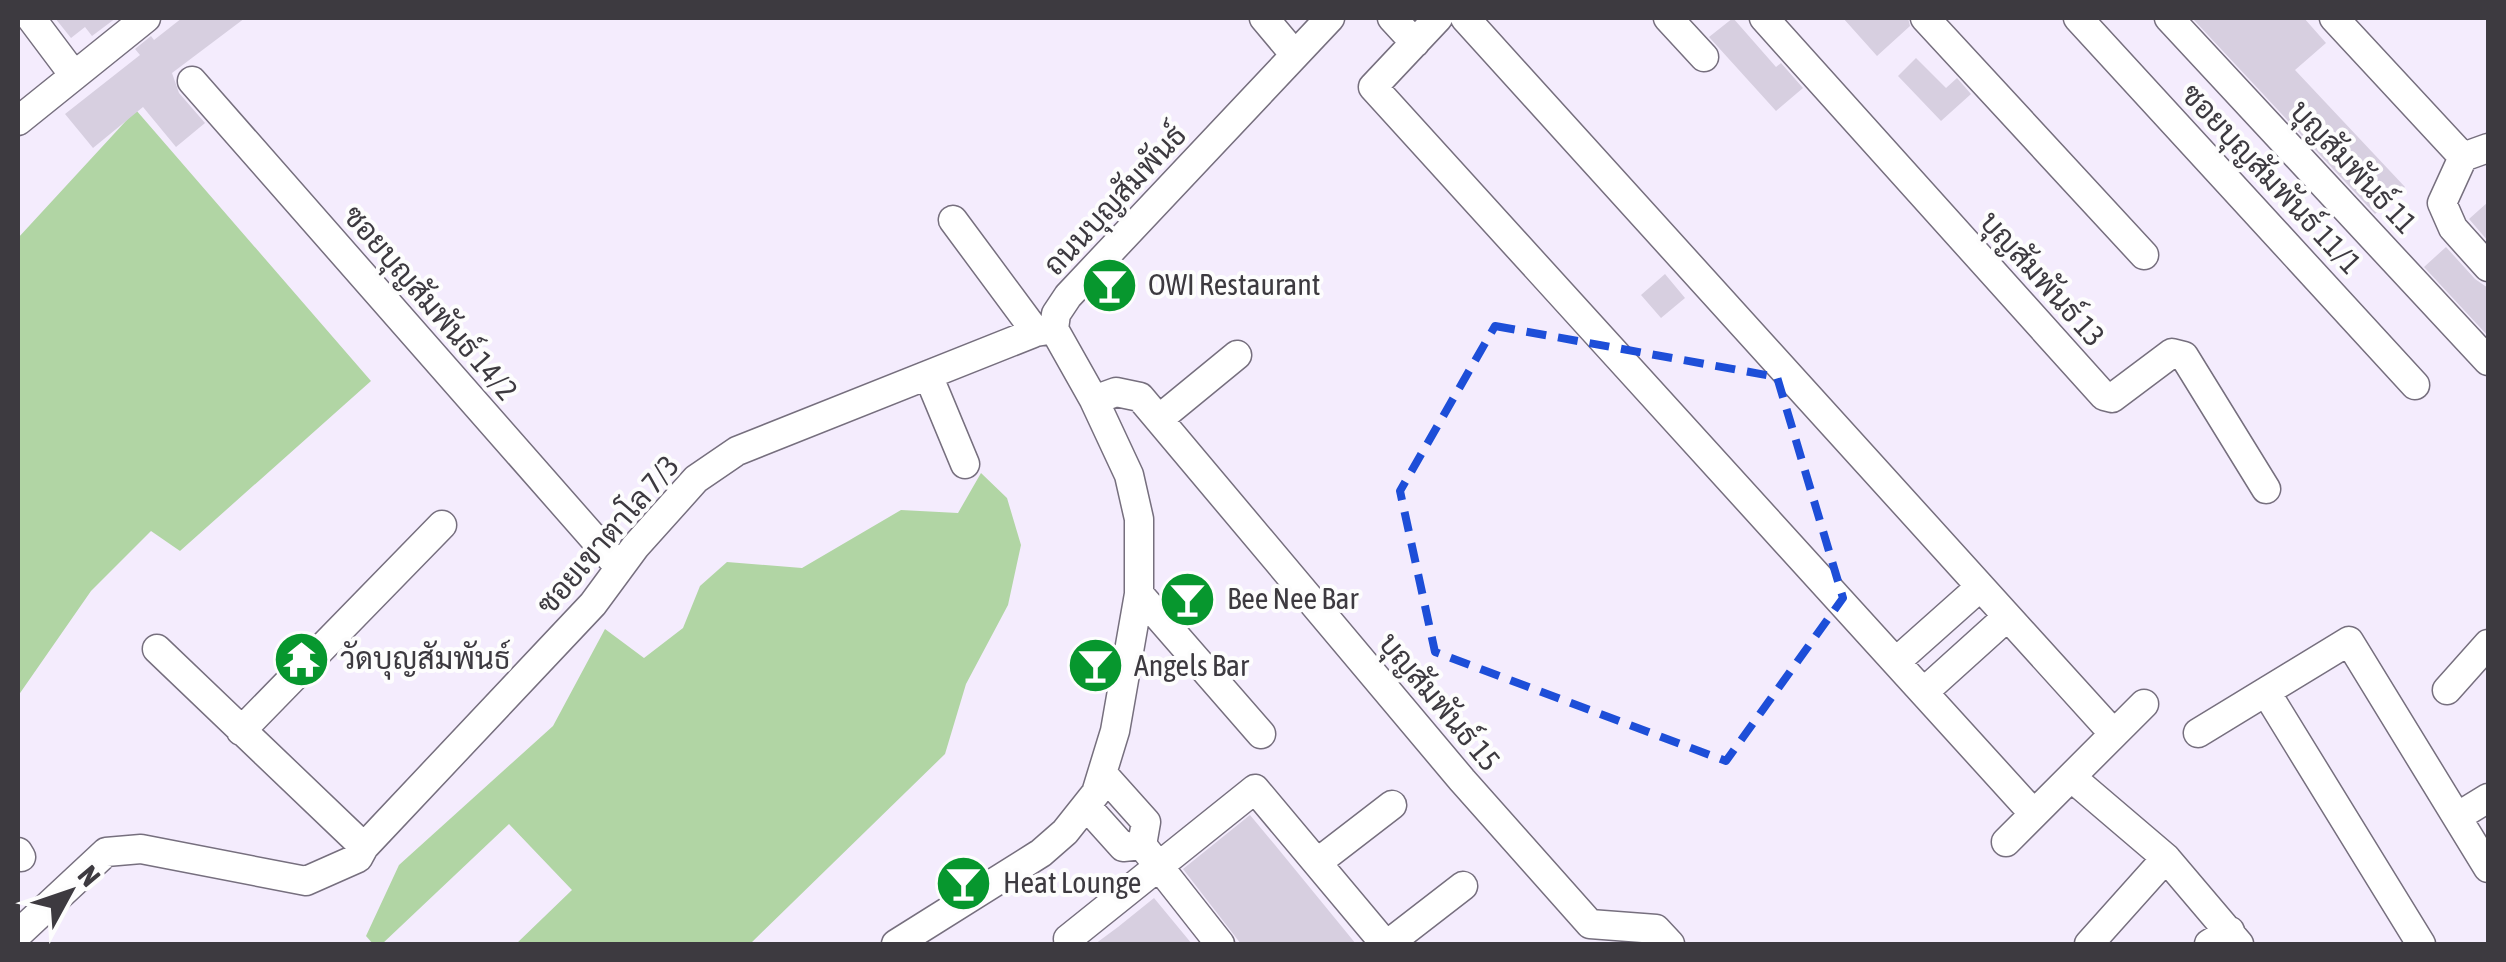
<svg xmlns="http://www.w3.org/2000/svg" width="2506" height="962" font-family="'Asap Condensed',Sarabun,sans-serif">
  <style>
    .green { fill: #b1d5a4 }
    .building { fill: #d7cfe0 }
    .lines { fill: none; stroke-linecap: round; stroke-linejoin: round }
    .minor-casing { stroke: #766f7e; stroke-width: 31 }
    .minor { stroke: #fff; stroke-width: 28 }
    .marked { fill: none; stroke: #1d4ed8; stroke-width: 8; stroke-dasharray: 20 12; stroke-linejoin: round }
    .labels { text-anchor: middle; stroke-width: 8; stroke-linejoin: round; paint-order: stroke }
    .street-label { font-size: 30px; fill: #3d3a40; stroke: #fdfdfd }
    .poi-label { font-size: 30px; fill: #3d3a40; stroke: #fdfdfd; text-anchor: start }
  </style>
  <rect width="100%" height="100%" fill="#f4ecfd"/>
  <path class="green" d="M136,110L371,381L180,551L151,531L91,591L18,696V238Z
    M981,473L1007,498L1021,545L1008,605L966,684L945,754L750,944H516L572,890L509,824L382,944H373L366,936L399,865L553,726L605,629L644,658L683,628L700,586L727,562L802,568L901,510L958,513Z"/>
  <path class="building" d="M55,18H116L92,36L85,27L71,38Z
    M182,18H245L172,73L179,93L205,123L176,147L143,107L93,148L65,114L140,55L135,49L151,36L154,40Z
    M1733,18L1776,67L1781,63L1803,88L1776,111L1709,37Z
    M1843,18H1908L1910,26L1877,56Z
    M2192,18H2304L2326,43L2295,70L2405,187L2375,214Z
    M1916,58L1946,88L1957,78L1971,94L1941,121L1898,76Z
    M2488,202V241L2469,219Z
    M2446,247L2475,279L2488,288V336L2424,267Z
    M1665,274L1685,298L1661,318L1641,295Z
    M1250,815L1275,845L1356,944H1241L1183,869Z
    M1154,898L1192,944H1095L1118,927Z"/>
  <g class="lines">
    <defs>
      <path id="minor" d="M31,18L73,74
        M1264,18L1295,55
        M1392,18L1415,43
        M1438,18L1373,87L2034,814
        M1465,18L2114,734
        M1668,18L1704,57
        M1764,18L2104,396L2112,398L2172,353L2184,356L2266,489
        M1925,18L2144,255
        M2078,18L2415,385
        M2169,18L2488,361
        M2334,18L2463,157
        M192,81L619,567
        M18,121L146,18
        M2488,148L2463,157L2442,203L2453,228L2488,267
        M953,220L1036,332
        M928,375L965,464
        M1094,400L1116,392L1140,397L1462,780L1590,924L1656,929L1670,944
        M1159,419L1237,355
        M1139,594L1261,734
        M157,649L364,847
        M1898,660L1980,587
        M2447,690L2488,644
        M1925,691L2007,617
        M2266,692L2421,944
        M241,731L442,525
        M2198,733L2349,641L2488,868
        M1103,774L1146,822L1142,845
        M2071,777L2166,858L2239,944
        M1087,807L1123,847L1142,845
        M2457,817L2488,798
        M2006,842L2144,704
        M1142,845L1220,944
        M18,852L21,857
        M1318,862L1392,805
        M18,934L106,852L141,849L306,881L358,858L364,847L593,604L635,547L696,479L737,451L1036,332L1054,329
        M896,944L1041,853L1065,832L1096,793L1115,731L1139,594V519L1129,475L1094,400L1054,329L1056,314L1068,296L1330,18
        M1073,944L1068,939L1255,789L1385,944
        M1388,944L1463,886
        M2089,944L2166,858
        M2209,944L2230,931"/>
    </defs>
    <use href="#minor" class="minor-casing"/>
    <use href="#minor" class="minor"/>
  </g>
  <path class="marked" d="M1495,326L1777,377L1843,598L1726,761L1435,652L1400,491Z"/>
  <defs>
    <symbol id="bar-disc" viewBox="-11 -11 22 22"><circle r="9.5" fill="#07972e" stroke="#fdfdfd"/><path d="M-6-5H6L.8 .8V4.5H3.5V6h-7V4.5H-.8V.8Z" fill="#fff"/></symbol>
    <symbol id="temple-disc" viewBox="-11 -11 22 22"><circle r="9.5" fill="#07972e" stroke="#fdfdfd"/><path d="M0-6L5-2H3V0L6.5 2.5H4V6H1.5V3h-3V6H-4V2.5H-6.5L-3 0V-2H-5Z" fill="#fff"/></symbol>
  </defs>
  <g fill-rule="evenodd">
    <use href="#bar-disc" x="1078" y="254" width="63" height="63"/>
    <use href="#bar-disc" x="1156" y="568" width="63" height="63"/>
    <use href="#temple-disc" x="270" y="628" width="63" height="63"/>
    <use href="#bar-disc" x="1064" y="634" width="63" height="63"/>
    <use href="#bar-disc" x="932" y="852" width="63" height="63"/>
  </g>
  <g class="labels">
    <g class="street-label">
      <text transform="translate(2353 167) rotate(47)" y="10">บุญสัมพันธ์ 11</text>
      <text transform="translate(2271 179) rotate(47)" y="10">ซอยบุญสัมพันธ์ 11/1</text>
      <text transform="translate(1115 200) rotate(-47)" y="10">ถนนบุญสัมพันธ์</text>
      <text transform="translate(2042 279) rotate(48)" y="10">บุญสัมพันธ์ 13</text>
      <text transform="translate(430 303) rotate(49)" y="10">ซอยบุญสัมพันธ์ 14/2</text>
      <text transform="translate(608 535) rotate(-49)" y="10">ซอยเขาตาโล 7/3</text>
      <text transform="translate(1439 702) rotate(50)" y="10">บุญสัมพันธ์ 15</text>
    </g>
    <g class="poi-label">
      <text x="1148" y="295">OWI Restaurant</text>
      <text x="1227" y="609">Bee Nee Bar</text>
      <text x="340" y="669">วัดบุญสัมพันธ์</text>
      <text x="1134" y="676">Angels Bar</text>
      <text x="1003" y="893">Heat Lounge</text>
    </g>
  </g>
  <rect width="2506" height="962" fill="none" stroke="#3d3a40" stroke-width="40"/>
  <g transform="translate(70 892) rotate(50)" stroke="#fdfdfd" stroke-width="8" paint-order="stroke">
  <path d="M0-8L18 38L0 25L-18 38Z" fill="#3d3a40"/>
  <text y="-15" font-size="28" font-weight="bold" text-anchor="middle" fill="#3d3a40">N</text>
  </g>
</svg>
